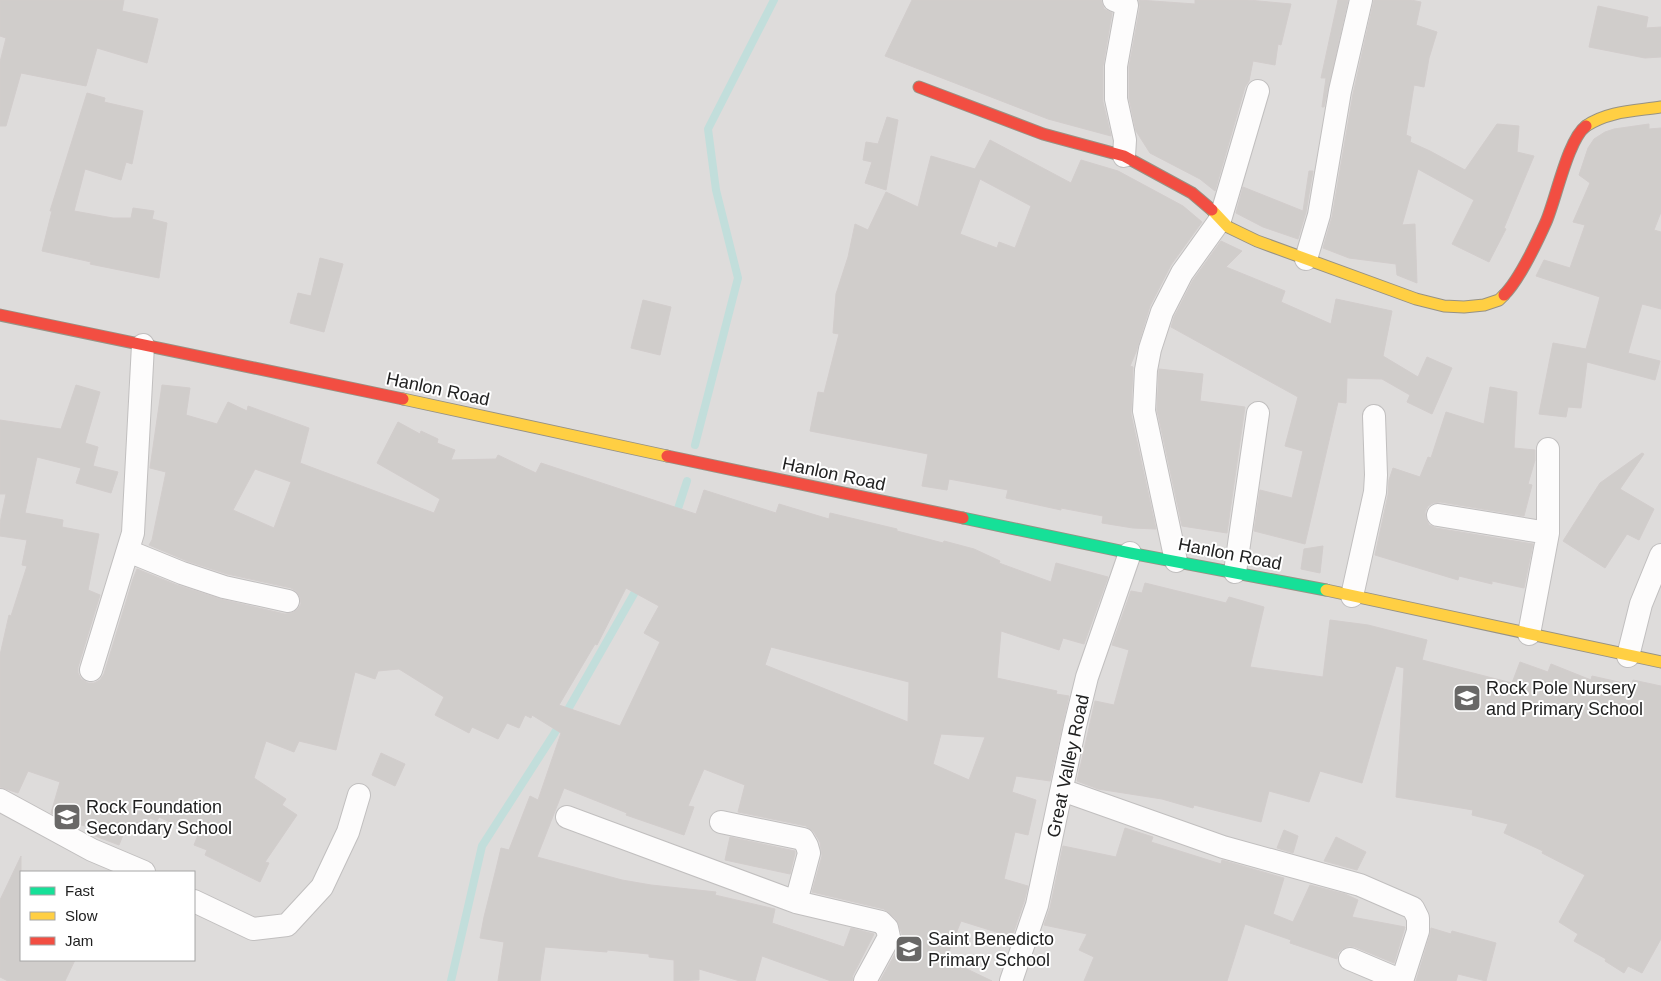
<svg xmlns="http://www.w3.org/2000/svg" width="1661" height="981" font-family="Arial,sans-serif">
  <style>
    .residential { fill: #dedcdb; fill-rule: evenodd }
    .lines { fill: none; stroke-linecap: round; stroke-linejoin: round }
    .stream { stroke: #c2dedb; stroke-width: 8 }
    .building { fill: #d0cdcb; stroke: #d2cdcc; fill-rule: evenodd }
    .street-casing { stroke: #c1bfbf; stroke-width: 24 }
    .fast-casing { stroke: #979284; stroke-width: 13 }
    .slow-casing { stroke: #979284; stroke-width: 13 }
    .jam-casing { stroke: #979284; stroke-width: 13 }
    .street { stroke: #fdfcfc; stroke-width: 22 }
    .fast { stroke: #16e098; stroke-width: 11 }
    .slow { stroke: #ffcf43; stroke-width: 11 }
    .jam { stroke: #f24e42; stroke-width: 11 }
    .labels { text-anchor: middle; stroke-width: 4; stroke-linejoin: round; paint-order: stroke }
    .street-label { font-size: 18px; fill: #212121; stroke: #fff }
    .poi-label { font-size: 18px; fill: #212121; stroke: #fff; text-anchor: start }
  </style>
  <rect width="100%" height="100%" fill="#efecea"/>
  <path class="residential" d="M0,0H1661V981H0ZM21,872H194V960H21Z"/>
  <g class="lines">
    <path class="stream" d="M695,445L738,278L716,190L708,129L774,0
      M675,518L687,481
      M451,981L482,846L554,734L639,585"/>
  </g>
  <path class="building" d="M0,0H124L122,11L158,19L147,63L97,48L86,86L21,73L6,126H0V62L6,38L0,36Z
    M912,0H1101L1104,9L1112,13L1103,66V102L1111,136L1048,119L885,56Z
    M1139,0L1195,4V0H1248L1291,4L1281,45L1278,44L1275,65L1253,61L1249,81L1245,87L1215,191L1200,179L1150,153L1136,131L1129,98V67L1140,7Z
    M1338,0H1348L1324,107H1322L1326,78H1321Z
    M1374,0H1411L1421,2L1416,25L1437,32L1429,58L1424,87L1414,85L1406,135L1411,137L1410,142L1430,151L1465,170L1497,124L1519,126L1517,152L1534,156L1504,228L1506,229L1489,262L1452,244L1474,200L1418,169L1402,225L1415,224L1417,283L1397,275L1396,264L1349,258L1323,248L1332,217L1353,94Z
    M1598,6L1648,17L1646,28L1661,27V57L1645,58L1589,47Z
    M87,93L105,98L104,102L143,111L132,164L126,162L121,180L85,169L74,211L113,218H131L133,208L154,211L152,219L167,223L159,278L90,264L91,262L42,251L52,211H50Z
    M887,117L898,120L886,190L865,183L872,162L863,160L866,142L878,144Z
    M1649,124V129L1661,128V212L1654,230L1661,232V309L1642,304L1628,353L1660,361L1655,380L1587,362L1581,408L1568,407L1566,417L1539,414L1553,343L1586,349L1600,297L1536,276L1544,260L1570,268L1585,225L1573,222L1590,183L1579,175L1588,148L1594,139L1605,132L1614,129Z
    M990,140L1071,183L1081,160L1118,171L1183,206L1202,222L1171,265L1150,306L1136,352L1130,366L1133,367L1131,414L1156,529L1133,528L1102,523L1103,516L1061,508V510L1006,498L1008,490L949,479L947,490L922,486L928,454L810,431L818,392L824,393L839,334L833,333L836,294L848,257L855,224L868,230L886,192L918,207L931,156L975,169ZM980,179L1031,206L1015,248L999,242L997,248L960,234Z
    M1309,171H1313L1306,212L1298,239L1263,227L1236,213L1243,187L1303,211Z
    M1221,241L1242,251L1226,267L1285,291L1281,302L1331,324L1336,299L1392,311L1383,356L1418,377L1427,357L1452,368L1432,414L1407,402L1410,395L1382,379L1347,378L1346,403L1338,402L1305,544L1254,531L1260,490L1292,498L1303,451L1285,446L1298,397L1171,327L1174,317L1193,280Z
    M320,258L343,264L324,332L290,323L298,293L311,296Z
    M643,300L671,307L660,355L631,348Z
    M1159,369L1203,374L1200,401L1245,407L1227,533L1182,526L1157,410Z
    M76,385L100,392L85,443L98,447L93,466L118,472L111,493L76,483L81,468L37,457L25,513L63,520L62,527L99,534L88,590L100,595L78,667V673L81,679L88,683H94L100,680L104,674L133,579L137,569L177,585L220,599L285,614L292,613L298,609L301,604L300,597L296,591L291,588L227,574L187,561L149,545L152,540L166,472L150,468L162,385L190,388L186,415L217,424L228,402L247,411L248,406L309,428L300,463L434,513L440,499L377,463L398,422L420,434L421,431L438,439L437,443L455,450L451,460L496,459L498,455L536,473L541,463L696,514L704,490L776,513L779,504L829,519L830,513L897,529V531L943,543L944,541L974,549L1000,561L999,563L1051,582L1056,563L1108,577L1084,644L1063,638L1059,650L1001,631L997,678L1057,691L1056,694L1069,696L1050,781L1016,776L1012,792L1036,800L1028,835L1015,832L1004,879L1028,886L1024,902L1012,937L961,921L946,959L992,981H880L901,943L902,934L896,919L884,909L812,892L822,856L820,842L814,832L806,826L738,812L745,785L704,769L688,806L694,807L684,835L626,815L627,813L564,788L537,857L622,880L651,885L716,892L715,895L775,909L772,923L844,947L851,928L874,934L853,975L852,981H831L762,956L755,981H740L699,969V980L674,981V960L649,957V954L607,950V952L545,947L540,981H498L504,942L480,938L484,917L496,869L501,848L509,850L530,796L538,800L561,733L532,715L531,718L525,715L519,728L507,723L498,739L472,727L469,733L435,715L444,697L399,669L378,671L375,679L355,672L336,750L299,741L294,752L266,741L254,778L286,799L282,805L297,815L265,862L269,863L260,882L205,855L207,850L194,845L198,835L159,817L157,821L150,818L144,832L127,825L119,845L90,834L92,828L67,821L51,813L60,782L28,771L18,793L0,787V655L9,615L11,616L27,566L22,565L27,540L0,536V523L6,494H0V420L61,429ZM255,469L291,482L274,528L233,510ZM626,588L659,606L644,633L660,642L620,726L559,705L595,644L597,645ZM771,647L909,682L908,722L765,665ZM941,734L985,737L969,780L933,764Z
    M1490,387L1517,392L1514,448L1535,450V460L1528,484L1532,485L1524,516L1440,502L1433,503L1428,506L1425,512L1426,519L1429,525L1436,528L1533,544L1524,588L1492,581V584L1459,576L1458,580L1375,555L1388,495L1389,480L1393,468L1420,477L1428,457L1431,458L1446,412L1484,424Z
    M1642,453L1644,454L1620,489L1654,509L1639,540L1627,534L1605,568L1563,541L1600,483Z
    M1323,546L1320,573L1301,569L1304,549Z
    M1145,583L1226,603L1229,597L1264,607L1250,667L1323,677L1330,620L1368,625L1427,640L1422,660L1512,683L1520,662L1548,672L1551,664L1591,680L1592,676L1632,685L1633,680L1661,686V939L1642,973L1628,966L1624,973L1605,961L1606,959L1574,941L1578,934L1559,922L1585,875L1542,853L1543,851L1504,833L1508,824L1472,815L1473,810L1396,797L1404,668L1396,666L1362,783L1320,771L1309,802L1269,791L1261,822L1194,805L1193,808L1162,799L1098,789L1077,781L1095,701L1114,705L1129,650L1112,645L1131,591L1142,593Z
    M381,753L405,764L395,786L372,775Z
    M1125,828L1153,837L1151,842L1221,864L1222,860L1284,878L1273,914L1293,922L1310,885L1345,894L1358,900L1352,917L1405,927L1394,963L1355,947L1349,946L1342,949L1338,953L1337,959L1299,946L1290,943L1291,940L1245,924L1227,981H1084L1094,957L1079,950L1087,934L1044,925L1050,908L1063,846L1116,857Z
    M1284,830L1298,836L1293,853L1277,848Z
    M730,837L795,851V853L790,874L725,860Z
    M1336,837L1366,852L1357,870L1324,861Z
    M21,856V960H75L65,981H8L0,977V900Z
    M1431,928L1451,934L1452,931L1496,943L1486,981L1458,974L1456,981H1416L1430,935Z"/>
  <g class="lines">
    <defs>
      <path id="street" d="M1114,0L1127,5L1116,66V99L1125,140L1124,156
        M1306,259L1319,215L1340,91L1361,0
        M1438,515L1548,533
        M128,551L182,573L224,587L288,601
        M1176,561L1144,411L1146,370L1150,349L1162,312L1182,273L1220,220L1258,91
        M1235,572L1258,413
        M1352,596L1375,492L1376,475L1374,416
        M1529,634L1548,533V449
        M1628,656L1641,604L1661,555
        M91,670L133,533L143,345
        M1062,790L1223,847L1360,885L1413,908L1418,918V931L1402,981L1350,959
        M0,800L92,850L144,872
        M567,817L796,902L881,922L887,928L889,937L865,981
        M721,822L803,839L807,846L809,853L796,902
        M194,901L253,929L287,925L322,887L348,832L359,795
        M1011,981L1037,905L1075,726L1087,677L1130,553"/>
      <path id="fast" d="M963,518L1130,553L1326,590"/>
      <path id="slow" d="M1586,126C1608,111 1635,111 1661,107
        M1212,210L1228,227L1257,241L1416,299L1444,306L1464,307L1484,305L1499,300L1504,295
        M403,399L667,456
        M1326,590L1661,662"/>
      <path id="jam" d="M919,87L1043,134L1124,156L1192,193L1212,210
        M1504,295C1519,280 1537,242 1546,222C1556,199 1568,139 1586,126
        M0,315L403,399
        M667,456L963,518"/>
    </defs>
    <use href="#street" class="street-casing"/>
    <use href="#fast" class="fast-casing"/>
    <use href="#slow" class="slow-casing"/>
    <use href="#jam" class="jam-casing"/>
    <use href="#street" class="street"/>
    <use href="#fast" class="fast"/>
    <use href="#slow" class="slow"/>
    <use href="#jam" class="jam"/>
  </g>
  <defs>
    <symbol id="school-square" viewBox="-11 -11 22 22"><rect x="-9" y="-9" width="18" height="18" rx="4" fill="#696867" stroke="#fff"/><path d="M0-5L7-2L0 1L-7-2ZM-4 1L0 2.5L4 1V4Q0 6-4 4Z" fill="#fff"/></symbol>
  </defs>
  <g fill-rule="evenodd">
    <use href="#school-square" x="1451" y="682" width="32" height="32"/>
    <use href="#school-square" x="51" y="801" width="32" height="32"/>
    <use href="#school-square" x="893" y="933" width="32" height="32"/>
  </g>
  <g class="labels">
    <g class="street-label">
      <text transform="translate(438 389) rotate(12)" y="6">Hanlon Road</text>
      <text transform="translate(834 474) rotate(12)" y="6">Hanlon Road</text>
      <text transform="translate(1230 554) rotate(11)" y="6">Hanlon Road</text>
      <text transform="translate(1068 766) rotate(-78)" y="6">Great Valley Road</text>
    </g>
    <g class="poi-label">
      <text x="1486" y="694">Rock Pole Nursery<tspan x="1486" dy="21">and Primary School</tspan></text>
      <text x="86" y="813">Rock Foundation<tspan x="86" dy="21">Secondary School</tspan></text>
      <text x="928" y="945">Saint Benedicto<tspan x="928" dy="21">Primary School</tspan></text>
    </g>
  </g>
  <rect x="20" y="871" width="175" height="90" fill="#ffffff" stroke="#a6a6a6"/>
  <rect x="30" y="887" width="25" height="8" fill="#16e098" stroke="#a6a6a6"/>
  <text x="65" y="896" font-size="15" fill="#212121">Fast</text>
  <rect x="30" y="912" width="25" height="8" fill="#ffcf43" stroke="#a6a6a6"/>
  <text x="65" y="921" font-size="15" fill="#212121">Slow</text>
  <rect x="30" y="937" width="25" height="8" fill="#f24e42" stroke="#a6a6a6"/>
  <text x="65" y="946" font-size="15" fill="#212121">Jam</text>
</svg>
